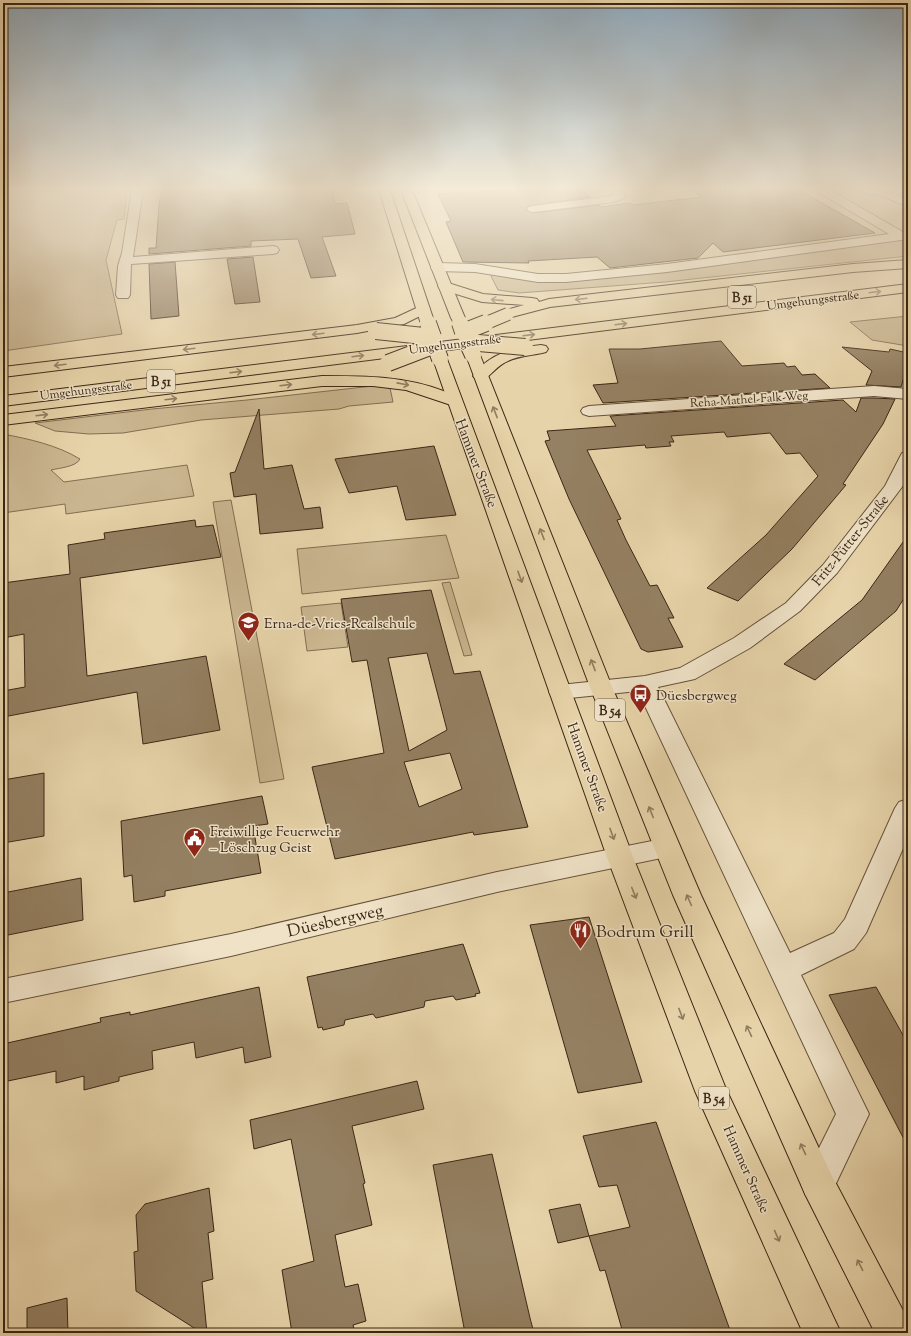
<svg xmlns="http://www.w3.org/2000/svg" width="911" height="1336" font-family="'Sorts Mill Goudy',serif">
  <style>
    .green { fill: #cab690; stroke: #826e52 }
    .building { fill: #948062; stroke: #3b2715; fill-rule: evenodd }
    .lines { fill: none; stroke-linecap: round; stroke-linejoin: round }
    .minor-casing { stroke: #66523a; stroke-width: 2 }
    .major-casing { stroke: #3b2715; stroke-width: 2 }
    .highway-casing { stroke: #3b2715; stroke-width: 2 }
    .minor { fill: #efe2c7; fill-rule: evenodd }
    .major { fill: #e7d3a9; fill-rule: evenodd }
    .highway { fill: #e7d3a9; fill-rule: evenodd }
    .major-bridge-far1-casing { stroke: #3b2715; stroke-width: 14; stroke-linecap: butt }
    .major-bridge-casing { stroke: #3b2715; stroke-width: 18; stroke-linecap: butt }
    .highway-bridge-far1-casing { stroke: #3b2715; stroke-width: 14; stroke-linecap: butt }
    .highway-bridge-casing { stroke: #3b2715; stroke-width: 18; stroke-linecap: butt }
    .major-bridge-far1 { stroke: #e7d3a9; stroke-width: 12 }
    .major-bridge { stroke: #e7d3a9; stroke-width: 16 }
    .highway-bridge-far1 { stroke: #e7d3a9; stroke-width: 12 }
    .highway-bridge { stroke: #e7d3a9; stroke-width: 16 }
    .oneway { stroke: #917d5f }
    .labels { text-anchor: middle; stroke-width: 3; stroke-linejoin: round; paint-order: stroke }
    .far-street-label { font-size: 12px; fill: #3b2715; stroke: #efe2c7 }
    .shield { fill: #efe2c7; stroke: #715f4a; stroke-width: 1 }
    .shield-label { font-size: 13px; font-weight: bold; fill: #3b2715 }
    .street-label { font-size: 14px; fill: #3b2715; stroke: #efe2c7 }
    .poi-label { font-size: 14px; fill: #3b2715; stroke: #efe2c7; text-anchor: start }
    .near-street-label { font-size: 17px; fill: #3b2715; stroke: #efe2c7 }
    .near-poi-label { font-size: 17px; fill: #3b2715; stroke: #efe2c7; text-anchor: start }
  </style>
  <rect width="100%" height="100%" fill="#e7d3a9"/>
  <filter id="stains"><feTurbulence type="fractalNoise" baseFrequency=".005" numOctaves="4"/><feColorMatrix values="0 0 0 0 .2 0 0 0 0 .09 0 0 0 0 .02 0 0 0 .5 -.17"/></filter>
  <radialGradient id="worn" r=".72"><stop offset=".6" stop-color="#630" stop-opacity="0"/><stop offset="1" stop-color="#630" stop-opacity=".3"/></radialGradient>
  <path class="green" d="M3,190H127L124,219L117,220L106,260L122,334L3,351Z
    M908,238V256L665,282L519,293L498,290L491,276L495,274L538,280Z
    M908,316V346L872,340L850,322Z
    M373,386L390,388L393,402L349,406L339,409L201,420L123,433L89,434L55,431L35,423L152,409L247,400Z
    M3,434C29,439 57,445 80,459C76,467 59,468 51,470L64,482L187,465L194,496L66,514L65,504L3,513Z
    M231,500L284,779L260,783L213,502Z
    M446,535L459,578L302,594L297,549Z
    M450,582L472,655L464,656L442,583Z
    M341,603L348,647L307,651L301,607Z"/>
  <path class="building" d="M162,190H332L335,204L347,203L355,234L322,237L336,276L311,278L298,239L251,241V246L149,254V248H156L159,204Z
    M518,190H582L590,197L528,206L526,210L533,213L599,205L601,207L630,203L633,205L702,197L690,190H799L875,233L723,252L713,243L698,258L610,268L597,257L528,261L529,263L463,262L446,222L451,221L438,194Z
    M253,257L260,302L235,304L227,259Z
    M175,262L179,316L151,319L149,264Z
    M721,341L742,366L784,363L787,367L795,366L802,375L815,374L830,388L603,403L593,385L618,383L609,349H640Z
    M842,347L889,352L890,349L908,353V364L901,387L866,385L872,371Z
    M861,398H874L895,399L883,424L843,484L846,485L792,549L738,601L707,588L766,535L818,476L800,453L786,454L770,433L727,437L724,432L671,436L674,442H669L671,446L646,448L645,445L587,450L621,519L617,520L626,540L650,586L657,585L674,618H668L683,647L648,652L641,649L569,499L545,441L550,440L547,431L616,426L610,416L843,400L856,412Z
    M259,409L264,469L292,465L304,509L320,507L323,528L260,534L256,494L234,497L230,473L235,472Z
    M434,446L456,515L406,520L397,486L349,493L335,459Z
    M195,520L196,527L213,525L221,557L80,578L87,676L206,656L220,730L143,744L137,692L3,717V691L25,687L24,634L3,638V583L70,574L68,545L105,539L104,533Z
    M908,535V592L896,611L815,680L784,664L862,600Z
    M431,590L454,674L480,671L528,827L474,835L473,832L335,859L312,767L384,753L367,660L352,662L341,599ZM427,653L447,730L409,751L388,658ZM450,753L462,789L419,807L404,762Z
    M44,773V836L3,843V780Z
    M262,796L268,824L253,826L261,873L165,891V896L134,902L132,875L124,877L121,821Z
    M81,878L83,920L3,936V893Z
    M589,917L642,1082L578,1093L530,925Z
    M463,944L480,993L475,994L476,996L456,1000L453,996L425,1001L424,1007L376,1018L373,1014L345,1020L344,1025L323,1030L322,1027L318,1028L307,977Z
    M259,987L271,1057L245,1063L243,1047L196,1058L194,1042L152,1051L153,1069L119,1077V1081L84,1090V1076L56,1083V1071L3,1082V1044L101,1022L100,1018L130,1012V1015Z
    M876,987L908,1044V1147L829,995Z
    M417,1081L424,1109L352,1126L365,1183L363,1184L372,1225L335,1235L345,1287L358,1284L366,1321L353,1325L355,1333H292L282,1270L314,1261L291,1139L254,1149L250,1120Z
    M656,1122L677,1181L731,1333H623L605,1270L600,1271L589,1236L630,1227L617,1185L599,1187L583,1136Z
    M492,1154L530,1318L534,1333H465L433,1165Z
    M209,1188L214,1231L208,1233L213,1279L202,1282L207,1333H202L136,1291L134,1252L138,1251L136,1215L145,1204Z
    M580,1204L589,1236L558,1243L549,1210Z
    M67,1298L68,1333H27V1308Z"/>
  <g class="lines">
    <defs>
      <path id="minor" d="M132,190H143L133,257L273,246L277,247L279,250L277,253L273,254L131,264L130,295L128,298H118L116,295L118,266L122,253Z
        M610,190H621L626,196L624,198L614,202L533,212L529,211L527,209L529,207L533,206L611,196L613,195Z
        M817,190H830L903,232L908,231V239L667,272L566,282H538L475,272L437,271L432,270L431,267L432,264L437,263L475,264L538,274H566L667,264L889,234L818,192Z
        M862,190C879,188 893,192 908,200V207L885,197L864,192Z
        M874,386L908,389V399L874,396L589,416L583,414L581,411L583,408L589,406Z
        M908,452V475L902,487L837,573L800,611L750,648L695,679L658,687L790,953L834,933L845,919L895,808L899,802L908,799V837L866,933L854,949L801,975L869,1114L830,1196L818,1200L806,1196L801,1184L836,1114L638,691L560,699L552,697L549,692L552,687L560,685L645,676L680,668L734,638L786,603L823,565L885,486L902,453Z
        M667,838L676,841L680,848L676,855L497,892L231,956L3,1003V979L231,934L497,872Z"/>
      <path id="major" d="M379,190H390L434,321L432,324L427,325L422,324L420,321Z
        M401,190H412L465,318L463,321L458,322L453,321L451,318Z
        M473,351L478,352L480,355L612,687L701,895L830,1172L908,1320V1333H875L806,1196L673,895L590,687L466,355L468,352Z
        M440,355L445,356L447,359L633,857L726,1089L841,1333H803L695,1091L607,857L433,359L435,356Z"/>
      <path id="highway" d="M908,260V268L853,272L550,307L508,318L503,317L501,314L503,311L524,305L482,302L440,289L438,286L440,283L445,282L483,294L532,298L537,299L539,302L549,299L853,264Z
        M908,284V292L3,406V396Z
        M423,305L428,306L430,309L428,312L404,324L357,333L3,377V367L357,325L395,318Z
        M541,345L546,346L548,349L546,352C532,356 517,355 504,363C493,369 488,382 476,379L473,376C490,352 514,348 541,345Z
        M322,376C364,376 407,376 446,392C452,394 458,396 462,401L460,404L454,406L406,390L373,386H322L3,425V415Z"/>
    </defs>
    <use href="#minor" class="minor-casing"/>
    <use href="#major" class="major-casing"/>
    <use href="#highway" class="highway-casing"/>
    <use href="#minor" class="minor"/>
    <use href="#major" class="major"/>
    <use href="#highway" class="highway"/>
    <defs>
      <path id="major-bridge-far1" d="M458,318L460,324
        M427,321L428,324"/>
      <path id="major-bridge" d="M428,323L433,337
        M460,323L463,332
        M467,342L473,355
        M435,345L440,359"/>
      <path id="highway-bridge-far1" d="M484,324L508,314"/>
      <path id="highway-bridge" d="M376,331L433,337
        M463,332L486,323
        M467,342L525,347
        M388,363L435,345"/>
    </defs>
    <use href="#major-bridge-far1" class="major-bridge-far1-casing"/>
    <use href="#major-bridge" class="major-bridge-casing"/>
    <use href="#highway-bridge-far1" class="highway-bridge-far1-casing"/>
    <use href="#highway-bridge" class="highway-bridge-casing"/>
    <use href="#major-bridge-far1" class="major-bridge-far1"/>
    <use href="#major-bridge" class="major-bridge"/>
    <use href="#highway-bridge-far1" class="highway-bridge-far1"/>
    <use href="#highway-bridge" class="highway-bridge"/>
  </g>
  <defs><path id="oneway-shaft" d="M-6 0H5M1.5-3L5.5 0L1.5 3" fill="none" stroke-width="1.6" stroke-linecap="round" stroke-linejoin="round"/></defs>
  <g class="oneway">
    <use href="#oneway-shaft" transform="translate(875 292) rotate(-7)"/>
    <use href="#oneway-shaft" transform="translate(581 299) rotate(173)"/>
    <use href="#oneway-shaft" transform="translate(497 300) rotate(-174)"/>
    <use href="#oneway-shaft" transform="translate(621 324) rotate(-7)"/>
    <use href="#oneway-shaft" transform="translate(318 334) rotate(173)"/>
    <use href="#oneway-shaft" transform="translate(529 335) rotate(-7)"/>
    <use href="#oneway-shaft" transform="translate(189 349) rotate(173)"/>
    <use href="#oneway-shaft" transform="translate(358 356) rotate(-7)"/>
    <use href="#oneway-shaft" transform="translate(60 365) rotate(173)"/>
    <use href="#oneway-shaft" transform="translate(236 372) rotate(-7)"/>
    <use href="#oneway-shaft" transform="translate(403 384) rotate(11)"/>
    <use href="#oneway-shaft" transform="translate(286 385) rotate(-7)"/>
    <use href="#oneway-shaft" transform="translate(171 399) rotate(-7)"/>
    <use href="#oneway-shaft" transform="translate(495 412) rotate(-111)"/>
    <use href="#oneway-shaft" transform="translate(42 415) rotate(-7)"/>
    <use href="#oneway-shaft" transform="translate(542 534) rotate(-111)"/>
    <use href="#oneway-shaft" transform="translate(520 577) rotate(70)"/>
    <use href="#oneway-shaft" transform="translate(593 665) rotate(-111)"/>
    <use href="#oneway-shaft" transform="translate(651 812) rotate(-112)"/>
    <use href="#oneway-shaft" transform="translate(612 834) rotate(70)"/>
    <use href="#oneway-shaft" transform="translate(634 893) rotate(68)"/>
    <use href="#oneway-shaft" transform="translate(689 900) rotate(-114)"/>
    <use href="#oneway-shaft" transform="translate(681 1014) rotate(69)"/>
    <use href="#oneway-shaft" transform="translate(749 1031) rotate(-115)"/>
    <use href="#oneway-shaft" transform="translate(803 1149) rotate(-115)"/>
    <use href="#oneway-shaft" transform="translate(777 1236) rotate(66)"/>
    <use href="#oneway-shaft" transform="translate(860 1265) rotate(-117)"/>
  </g>
  <linearGradient id="sky" x2="0" y2="1"><stop stop-color="#90a9bb"/><stop offset="0.5" stop-color="#f4ebd8"/><stop offset="1" stop-color="#f4ebd8" stop-opacity="0"/></linearGradient>
  <rect width="911" height="377" fill="url(#sky)"/>
  <defs>
    <symbol id="school-pin" viewBox="-11 -11 22 30"><path d="M0 17L-7.5 6A9.5 9.5 0 1 1 7.5 6Z" fill="#8f2418" stroke="#efe2c7"/><path d="M0-5L7-2L0 1L-7-2ZM-4 1L0 2.5L4 1V4Q0 6-4 4Z" fill="#fff"/></symbol>
    <symbol id="bus-pin" viewBox="-11 -11 22 30"><path d="M0 17L-7.5 6A9.5 9.5 0 1 1 7.5 6Z" fill="#8f2418" stroke="#efe2c7"/><path d="M-5-6H5V4H4V6H2V4H-2V6H-4V4H-5ZM-3.5-4V0h7V-4ZM-3.5 1.2v1.5H-2V1.2ZM2 1.2v1.5H3.5V1.2Z" fill="#fff"/></symbol>
    <symbol id="civic-pin" viewBox="-11 -11 22 30"><path d="M0 17L-7.5 6A9.5 9.5 0 1 1 7.5 6Z" fill="#8f2418" stroke="#efe2c7"/><path d="M-.6-6.5H3V-4.5H.6V-3L4-1V1h2V6H-6V1h2V-1L-.6-3ZM-1.2 2.5V6h2.4V2.5Z" fill="#fff"/></symbol>
    <symbol id="restaurant-pin" viewBox="-11 -11 22 30"><path d="M0 17L-7.5 6A9.5 9.5 0 1 1 7.5 6Z" fill="#8f2418" stroke="#efe2c7"/><path d="M-5-6h1v4h1v-4h1v4h1v-4h1v5L-1.5 .5V6h-2V.5L-5-1ZM5-6V6H3V1.5H1.5Q1.5-4 5-6Z" fill="#fff"/></symbol>
  </defs>
  <g fill-rule="evenodd">
    <use href="#school-pin" x="236" y="610" width="25" height="34"/>
    <use href="#bus-pin" x="628" y="682" width="25" height="34"/>
    <use href="#civic-pin" x="182" y="826" width="25" height="34"/>
    <use href="#restaurant-pin" x="568" y="918" width="25" height="34"/>
  </g>
  <g class="labels">
    <g class="far-street-label">
      <text transform="translate(813 300) rotate(-7)" y="4">Umgehungsstraße</text>
      <text transform="translate(455 344) rotate(-7)" y="4">Umgehungsstraße</text>
      <text transform="translate(86 390) rotate(-7)" y="4">Umgehungsstraße</text>
      <text transform="translate(749 399) rotate(-4)" y="4">Reha-Mathel-Falk-Weg</text>
    </g>
    <g class="shield">
      <rect x="728" y="286" width="28" height="22" rx="3"/>
      <rect x="147" y="370" width="28" height="22" rx="3"/>
      <rect x="595" y="699" width="30" height="22" rx="3"/>
      <rect x="699" y="1087" width="30" height="22" rx="3"/>
    </g>
    <g class="shield-label">
      <text x="742" y="302">B 51</text>
      <text x="161" y="386">B 51</text>
      <text x="610" y="715">B 54</text>
      <text x="714" y="1103">B 54</text>
    </g>
    <g class="street-label">
      <text transform="translate(477 463) rotate(69)" y="5">Hammer Straße</text>
      <text transform="translate(850 540) rotate(-51)" y="5">Fritz-Pütter-Straße</text>
      <text transform="translate(588 767) rotate(70)" y="5">Hammer Straße</text>
      <text transform="translate(747 1169) rotate(66)" y="5">Hammer Straße</text>
    </g>
    <g class="poi-label">
      <text x="264" y="628">Erna-de-Vries-Realschule</text>
      <text x="656" y="700">Düesbergweg</text>
      <text x="210" y="836">Freiwillige Feuerwehr<tspan x="210" dy="16">– Löschzug Geist</tspan></text>
    </g>
    <g class="near-street-label">
      <text transform="translate(335 920) rotate(-13)" y="6">Düesbergweg</text>
    </g>
    <g class="near-poi-label">
      <text x="596" y="937">Bodrum Grill</text>
    </g>
  </g>
  <rect width="911" height="1336" fill="none" stroke="#e7d3a9" stroke-width="16"/>
  <rect x="4" y="4" width="903" height="1328" fill="none" stroke="#3b2715" stroke-width="2"/>
  <rect x="8" y="8" width="895" height="1320" fill="none" stroke="#3b2715"/>
  <rect width="100%" height="100%" filter="url(#stains)"/>
  <rect width="100%" height="100%" fill="url(#worn)"/>
</svg>
